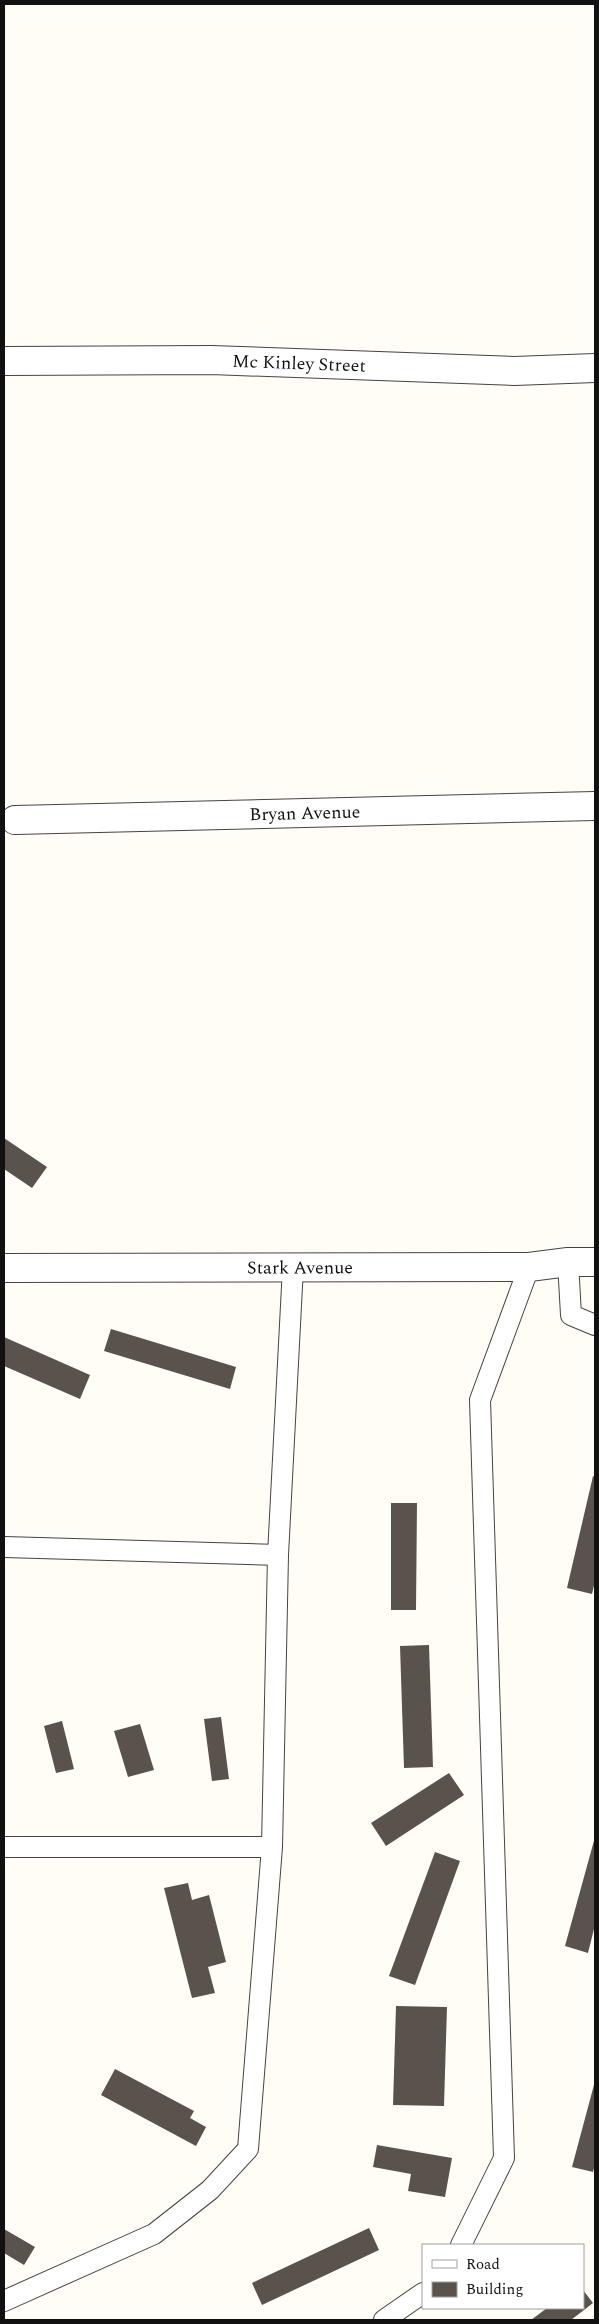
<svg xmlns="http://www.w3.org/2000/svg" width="599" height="2324" font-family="Spectral,serif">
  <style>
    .building { fill: #5a524d }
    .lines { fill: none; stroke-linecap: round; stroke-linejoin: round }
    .service-casing { stroke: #444; stroke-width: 22 }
    .minor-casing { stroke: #444; stroke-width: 30 }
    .service { stroke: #fff; stroke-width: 20 }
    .minor { stroke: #fff; stroke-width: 28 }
    .labels { text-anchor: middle; stroke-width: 5; stroke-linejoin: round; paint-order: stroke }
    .street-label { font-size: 18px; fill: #111; stroke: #fff }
  </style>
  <rect width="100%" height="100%" fill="#fffdf5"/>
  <path class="building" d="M4,1138L47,1167L32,1188L4,1169Z
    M111,1329L236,1367L230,1389L104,1351Z
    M4,1337L90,1375L80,1399L4,1366Z
    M593,1476L595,1477V1581L592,1594L567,1588Z
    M391,1503H417L416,1610H391Z
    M429,1645L433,1767L404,1768L400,1646Z
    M221,1717L229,1779L212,1781L204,1719Z
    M62,1721L74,1769L56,1773L44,1726Z
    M140,1724L154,1770L128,1777L114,1731Z
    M449,1773L464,1795L386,1846L371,1823Z
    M595,1837V1925L588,1953L565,1946Z
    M435,1852L460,1861L415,1985L389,1976Z
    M188,1883L192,1900L209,1895L226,1962L208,1967L215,1993L192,1998L164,1888Z
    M396,2006L447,2007L444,2106L393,2105Z
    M115,2069L194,2111L190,2118L206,2127L196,2146L101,2095Z
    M595,2081V2164L593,2172L572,2167Z
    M377,2145L452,2158L445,2197L408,2191L411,2174L373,2167Z
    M369,2228L379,2250L262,2305L252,2283Z
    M4,2229L35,2247L24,2265L4,2253Z
    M583,2290L593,2303L571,2320H531L547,2308H583Z"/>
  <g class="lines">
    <defs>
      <path id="service" d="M568,1262L571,1315L595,1325
        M4,1547L278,1555
        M4,1847H272
        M461,2245L504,2158L480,1400L529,1267
        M4,2301L154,2234L210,2190L248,2149L272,1847L278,1555L293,1267
        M384,2320L423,2293"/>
      <g id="minor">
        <path id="s1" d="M4,361L211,360L514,371L595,368"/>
        <path id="s2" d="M15,820L595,806"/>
        <path id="s3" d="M4,1268L529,1267L568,1262H595"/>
      </g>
    </defs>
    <use href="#service" class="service-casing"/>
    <use href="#minor" class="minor-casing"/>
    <use href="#service" class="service"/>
    <use href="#minor" class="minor"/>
  </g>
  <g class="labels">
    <g class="street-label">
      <text dy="6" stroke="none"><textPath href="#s1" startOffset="295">Mc Kinley Street</textPath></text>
      <text dy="6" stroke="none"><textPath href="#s2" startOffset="290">Bryan Avenue</textPath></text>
      <text dy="6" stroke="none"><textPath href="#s3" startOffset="296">Stark Avenue</textPath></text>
    </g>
  </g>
  <rect width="599" height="2324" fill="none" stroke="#111111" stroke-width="10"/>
  <rect x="422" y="2244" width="162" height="65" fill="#ffffff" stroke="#a0a0a0"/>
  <rect x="432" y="2260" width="25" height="8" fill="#ffffff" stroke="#a0a0a0"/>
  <text x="466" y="2269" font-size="15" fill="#111111">Road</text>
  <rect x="432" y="2282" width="25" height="15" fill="#5a524d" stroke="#a0a0a0"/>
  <text x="466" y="2294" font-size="15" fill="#111111">Building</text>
</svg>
